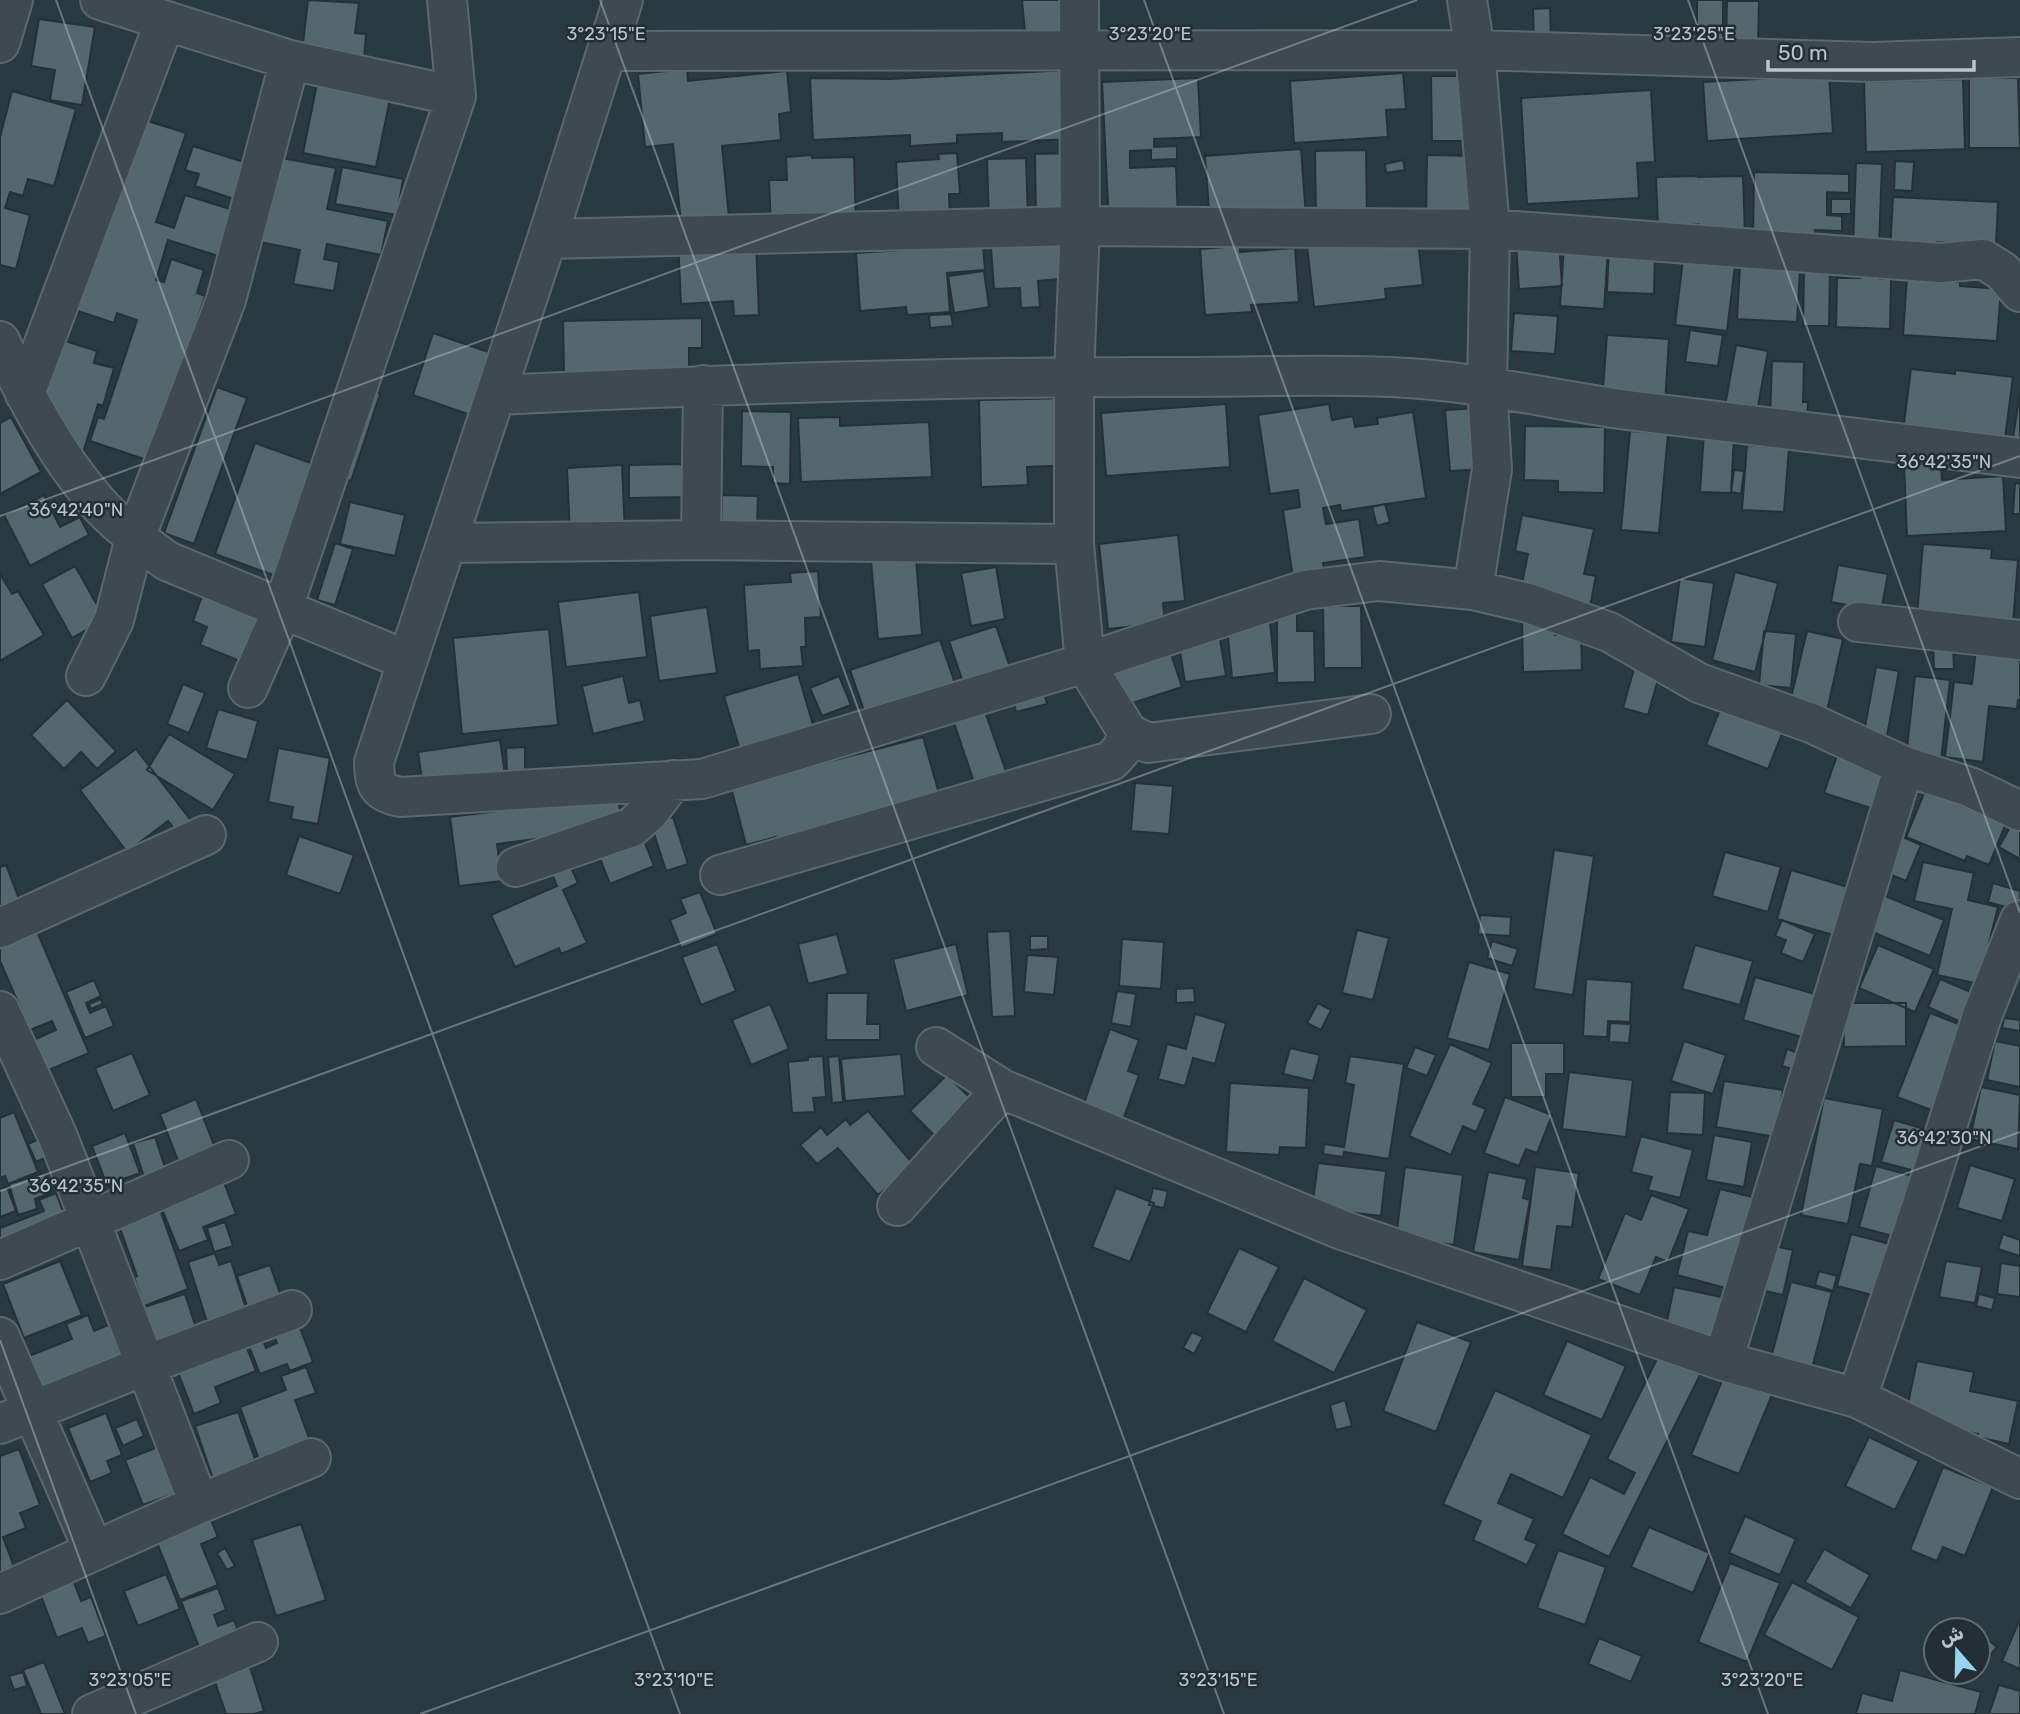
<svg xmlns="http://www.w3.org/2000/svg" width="2020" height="1714" font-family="Rubik,Vazirmatn,sans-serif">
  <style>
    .building { fill: #54676d; stroke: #243238; stroke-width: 2 }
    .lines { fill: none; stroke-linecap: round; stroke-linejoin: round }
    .minor-casing { stroke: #5b686e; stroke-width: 42 }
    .minor { stroke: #3d4a50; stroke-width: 38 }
    .ticks { fill: none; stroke: #bac5ca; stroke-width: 2; stroke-opacity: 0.45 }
    .ticks-label { font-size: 18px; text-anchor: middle; fill: #bac5ca; stroke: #223036; stroke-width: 5; stroke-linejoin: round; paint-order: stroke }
  </style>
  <rect width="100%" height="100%" fill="#293a40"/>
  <path class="building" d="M308,0L359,3L355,33L366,34L364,59L302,52Z
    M1022,0H1069L1072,39L1026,43Z
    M1697,0H1723V48H1697Z
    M1727,1H1759L1758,45L1726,44Z
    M1550,8L1551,39L1534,40L1533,9Z
    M39,19L95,27L82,105L50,100L55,70L31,66Z
    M687,69L688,81L787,71L791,112L779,114L781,140L722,146L729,218L681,223L673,144L645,147L638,74Z
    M1070,70L1073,139L1002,142V133L957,135V143L910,146V135L813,140L810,78L890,79Z
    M1403,73L1406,109L1386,110L1388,137L1294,143L1290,81Z
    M1829,75L1833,133L1707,141L1703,82Z
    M1431,76H1473V141H1432Z
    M1198,78L1201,137L1154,139V147L1177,146V159L1151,160V150L1130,151V168L1176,166L1178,220L1109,224L1102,82Z
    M1969,78H2018L2020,148H1969Z
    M1963,79L1965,149L1866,152L1864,82Z
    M317,84L390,99L376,167L303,153Z
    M1651,90L1655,162L1637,163L1639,198L1527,204L1521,98Z
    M12,91L76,109L54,186L28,179L23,196L10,192L5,208L30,215L16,269L0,265V137Z
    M138,118L186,133L156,222L174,228L185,195L246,214L231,260L168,240L156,280L164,282L171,259L204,270L197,293L205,296L150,461L90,441L98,417L104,419L137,320L117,313L114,323L75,310Z
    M193,146L247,163L234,199L195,186L199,174L185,170Z
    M1301,149L1306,217L1210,225L1205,156Z
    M1366,150L1367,217L1316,218L1315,151Z
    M957,153L960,194H949L950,219L899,222L896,162L939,159L938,154Z
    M1072,153L1073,223H1036L1035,154Z
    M812,155V158L854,157L856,223L771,227L769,180H787L786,157Z
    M1427,155L1478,156L1477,220L1426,219Z
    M276,157L336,168L327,209L388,221L381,255L327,244L324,259L339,262L334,291L293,284L300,250L260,242Z
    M1026,158L1028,220L989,222L987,159Z
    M1403,160L1405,170L1386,173L1385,164Z
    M1895,161L1914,162L1912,191L1894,190Z
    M1856,163L1882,164L1879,246L1853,245Z
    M342,167L403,179L397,215L335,204Z
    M1754,172L1849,174V193L1827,192V215L1842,216V231L1815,230V241L1753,240Z
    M1698,176V177L1743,176L1745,236L1700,238L1699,224L1658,226L1656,177Z
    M1893,197L1998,202L1996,245L1937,242V255L1890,253Z
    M1831,199H1851V214H1831Z
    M1068,229L1071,278L1038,281L1040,307L1021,308L1020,288L994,289L990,234Z
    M1417,233L1423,285L1385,289L1386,299L1314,307L1307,246Z
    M678,239L756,242L759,315L734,316L733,301L681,304Z
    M1559,241L1562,286L1519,289L1516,243Z
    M983,245L985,270L947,273L950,312L907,315L906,307L860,311L856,253Z
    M1609,245L1655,248L1654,294L1607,292Z
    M1240,246V252L1295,248L1299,302L1251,305L1252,312L1205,315L1200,249Z
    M1564,246L1608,249L1604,309L1560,306Z
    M1683,260L1735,266L1727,331L1675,325Z
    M1860,265L1880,266V279H1891L1890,329L1836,327L1837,278H1860Z
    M1740,266L1800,270L1797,322L1737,319Z
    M984,271L989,307L954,313L948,276Z
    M1804,271H1830L1829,326H1803Z
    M1907,278L1960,282V286L2001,289L1997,341L1903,335Z
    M1514,313L1558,316L1555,354L1511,351Z
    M951,314L953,326L930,328L929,315Z
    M702,318V348H689V370L564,372L563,321Z
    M1690,330L1723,335L1718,366L1685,362Z
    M433,333L500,356L479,418L413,395Z
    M1607,335L1669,339L1665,403L1602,402Z
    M62,340L97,351L94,363L114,368L103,406L98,404L83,453L67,448L41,410Z
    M1736,345L1768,351L1757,412L1725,406Z
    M1772,361L1804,362L1803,402H1808L1807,421L1770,420Z
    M1911,369L1955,374V370L2013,377L2004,446L1903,431Z
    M217,387L247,398L194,544L164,533Z
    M359,387L380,394L351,481L329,474Z
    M2020,393V446L2012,444Z
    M1072,398L1074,465L1027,467L1028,485L981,487L979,400Z
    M1226,404L1230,467L1106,476L1101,413Z
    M1329,404L1332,420L1353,416L1355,427L1378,424L1377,418L1413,412L1426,498L1341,511L1340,505L1323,508L1326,524L1359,519L1365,557L1323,563L1325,573L1293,578L1283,510L1300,507L1298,490L1270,494L1258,415Z
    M1481,408L1485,469L1450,471L1445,410Z
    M742,411L791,412L790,484L773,483V467L741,466Z
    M11,417L41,472L0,494V423Z
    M840,417V426L929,422L932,477L801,482L798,418Z
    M1525,426L1605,427L1604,493L1558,492V481L1524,480Z
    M1630,431L1668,434L1659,533L1621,530Z
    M1704,433L1734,435L1731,493L1700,492Z
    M255,443L319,466L279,577L215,554Z
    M1747,445L1789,448L1784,512L1742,510Z
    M1941,462L1942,480L2003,476L2006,531L1907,536L1904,464Z
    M686,464L687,497L629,498V465Z
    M622,465L625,532L570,535L567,468Z
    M1734,470L1744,471L1741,494L1731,492Z
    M2015,483L2020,484V514H2013Z
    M44,495L60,527L80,517L89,535L30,566L4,515Z
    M722,495L758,496L757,527H721Z
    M350,502L405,515L395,556L340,544Z
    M1385,504L1390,522L1377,526L1372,507Z
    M1522,515L1594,529L1584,574L1596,576L1589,612L1519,598L1528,554L1515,551Z
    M1178,535L1185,601L1163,603L1165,623L1108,629L1099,544Z
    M335,543L353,549L335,605L317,600Z
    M1923,544L1992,549L1991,558L2018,560L2013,623L1917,616Z
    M916,557L922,635L878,639L871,561Z
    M1838,565L1888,574L1881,611L1831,602Z
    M75,566L105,619L72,638L42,584Z
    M996,567L1005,619L971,626L961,573Z
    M818,571L821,617L805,618L806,647H801L803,666L760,669L759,650L748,651L744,585L791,582L790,573Z
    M1735,572L1778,583L1755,672L1712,660Z
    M0,574L12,594L18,591L44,635L0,661Z
    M1680,578L1714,583L1705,647L1671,642Z
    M207,583L272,608L250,665L200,645L207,627L193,621Z
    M639,592L647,657L566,667L558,602Z
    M1323,606H1361L1362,668H1324Z
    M707,607L717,673L659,681L650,616Z
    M1277,611H1297V631H1314L1315,682L1277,683Z
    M1555,620V635L1581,634L1582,670L1523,672L1522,621Z
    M1270,622L1275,673L1232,678L1227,627Z
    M996,626L1013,676L966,691L949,641Z
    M1218,627L1226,676L1185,682L1177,634Z
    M549,629L558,725L462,734L453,638Z
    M1764,631L1796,634L1791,688L1759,685Z
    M1807,631L1843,639L1827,711L1790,702Z
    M1166,639L1182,687L1126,705L1110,658Z
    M940,640L959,695L869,725L850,670Z
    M1953,643L1954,669H1934L1933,644Z
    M1976,650L2020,655V701L2018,700L2017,709L1989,706L1983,762L1945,757L1954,682L1972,684Z
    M1637,658L1662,665L1648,715L1623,708Z
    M1876,667L1899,671L1887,736L1864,732Z
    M798,674L816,735L742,757L724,696Z
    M623,676L629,703L640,700L645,721L593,734L582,686Z
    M839,676L851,705L822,716L810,688Z
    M1915,676L1950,680L1941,760L1906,757Z
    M183,684L205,693L189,733L167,724Z
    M1044,692L1047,704L1016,712L1013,700Z
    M1725,697L1787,721L1768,769L1706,745Z
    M67,700L116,751L97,769L81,752L64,769L31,735Z
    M983,706L1008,777L976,788L952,717Z
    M218,709L258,721L247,760L206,748Z
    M169,734L235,774L213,810L147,770Z
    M923,737L940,797L779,847L776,837L746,845L731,787Z
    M500,740L505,774L423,786L418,752Z
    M525,747V772L507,773L506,748Z
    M1840,747L1898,766L1883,812L1824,793Z
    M278,748L330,758L318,824L291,819L293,807L268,802Z
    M136,749L199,831L184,841L168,821L127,852L80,790Z
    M1135,783L1173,786L1169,834L1131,831Z
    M1927,786L2008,818L1989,865L1967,856L1965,861L1906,837Z
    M618,796L622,828L497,844L502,881L459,886L450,817Z
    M2017,815L2020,817V859L1999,847Z
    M673,817L688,864L666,871L651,824Z
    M640,831L654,866L610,884L596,848Z
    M1889,831L1921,845L1906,881L1887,873Z
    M299,836L354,855L340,894L286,875Z
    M1554,850L1594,856L1573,995L1534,989Z
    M1725,852L1781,867L1768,912L1712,896Z
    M1923,862L1974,873L1968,900L1998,907L1989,943L1993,944L1984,985L1937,975L1952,909L1914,901Z
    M569,863L578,883L563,890L587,943L561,954L559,948L515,967L491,915L557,886L551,871Z
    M6,865L19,899L0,906V867Z
    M1791,870L1858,890L1844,938L1777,919Z
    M1993,883L2020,891V911L1988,902Z
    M700,892L717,934L681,948L670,920L686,913L680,899Z
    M1880,894L1944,920L1930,956L1865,929Z
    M1480,915L1511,917L1510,936L1478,934Z
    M32,920L89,1053L44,1072L31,1041L56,1030L52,1021L30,1030L0,961V934Z
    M1782,920L1815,934L1803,962L1781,953L1786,940L1775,936Z
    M1357,930L1389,938L1373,1000L1342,993Z
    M1010,931L1015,1016L992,1017L987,932Z
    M837,934L848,974L808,984L798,944Z
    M1030,936H1048V949L1030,950Z
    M1122,939L1164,942L1161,989L1119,986Z
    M1492,941L1518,949L1512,966L1487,958Z
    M717,944L736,991L701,1005L682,957Z
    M956,944L968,995L906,1011L893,959Z
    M1695,945L1753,961L1740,1005L1682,989Z
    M1878,945L1934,969L1915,1012L1859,988Z
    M1027,955L1058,957L1054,995L1024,992Z
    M1469,962L1510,974L1489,1050L1447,1038Z
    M1755,977L1818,995L1805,1038L1743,1020Z
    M1586,979L1632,982L1630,1022L1608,1021L1607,1037L1583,1036Z
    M1940,979L1985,998L1972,1027L1928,1007Z
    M94,980L101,996L86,1003L90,1013L106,1006L114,1026L85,1038L66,992Z
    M1194,988L1195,1002L1176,1003V989Z
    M1117,991L1136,994L1131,1027L1111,1023Z
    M827,993H868L867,1024H880V1040H826Z
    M101,999L103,1004L91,1009L89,1004Z
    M1318,1003L1331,1010L1321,1030L1307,1023Z
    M1843,1003H1906V1046L1844,1047Z
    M770,1004L789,1049L751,1065L732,1020Z
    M1930,1013L1971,1029L1939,1113L1897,1097Z
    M1195,1014L1226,1023L1215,1064L1193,1058L1185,1086L1158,1079L1167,1044L1186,1049Z
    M2004,1018L2020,1020V1031L2002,1028Z
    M1610,1023L1631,1024L1629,1043L1609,1042Z
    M1110,1029L1139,1040L1128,1071L1139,1075L1123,1120L1083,1106Z
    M1684,1041L1726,1055L1713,1094L1671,1081Z
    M1995,1041L2020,1046V1087L1987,1080Z
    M1511,1043H1564V1074H1546V1097H1511Z
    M1450,1044L1492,1063L1473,1104L1486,1109L1476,1132L1463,1126L1451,1155L1409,1136Z
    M1415,1047L1436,1055L1427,1076L1406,1068Z
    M1290,1048L1320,1055L1313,1081L1283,1074Z
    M1787,1049L1804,1055L1799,1071L1782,1066Z
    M132,1053L150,1095L113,1111L95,1068Z
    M901,1054L905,1096L845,1101L841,1059Z
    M823,1056L826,1097L813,1098L815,1112L792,1113L788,1062L808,1060V1057Z
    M839,1056L843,1102L832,1103L828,1057Z
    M1350,1056L1404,1064L1389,1159L1344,1152L1343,1157L1323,1154L1324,1144L1344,1147L1354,1085L1345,1083Z
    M1569,1072L1633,1080L1626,1137L1562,1129Z
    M947,1075L979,1107L942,1143L910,1111Z
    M1724,1081L1783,1090L1776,1137L1716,1127Z
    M1230,1083L1309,1088L1306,1148L1280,1147L1279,1155L1226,1152Z
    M1981,1087L2020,1095L2018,1149L1970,1139Z
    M1670,1092L1705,1093L1703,1135L1667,1133Z
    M1505,1097L1552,1115L1537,1153L1526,1149L1519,1166L1484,1153Z
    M1824,1098L1883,1109L1872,1166L1860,1164L1848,1224L1801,1215Z
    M196,1099L217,1153L181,1168L160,1114Z
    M868,1111L914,1165L878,1195L838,1148L817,1164L800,1145L821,1127L827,1135L846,1119L850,1125Z
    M14,1112L38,1172L8,1184L5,1176L0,1178V1118Z
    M1894,1120L1938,1133L1926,1174L1881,1162Z
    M125,1133L140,1173L107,1185L92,1146Z
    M1714,1135L1752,1142L1744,1187L1706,1180Z
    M1641,1136L1693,1150L1680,1198L1648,1190L1652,1177L1631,1172Z
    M155,1137L166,1170L144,1177L133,1143Z
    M39,1139L47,1157L36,1162L28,1144Z
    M1318,1163L1386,1171L1381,1216L1312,1208Z
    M1970,1165L2015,1179L2002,1221L1957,1208Z
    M1876,1166L1924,1179L1907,1240L1859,1227Z
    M1405,1167L1463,1175L1454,1245L1396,1237Z
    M1535,1167L1579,1173L1572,1227L1557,1226L1551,1270L1522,1266Z
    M220,1172L236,1214L203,1227L208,1240L179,1251L157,1197Z
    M1488,1172L1527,1179L1523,1198L1530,1200L1519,1260L1473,1252Z
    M45,1173L51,1193L35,1199L37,1209L18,1215L9,1184Z
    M7,1187L16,1211L0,1217V1189Z
    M1116,1188L1154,1203L1130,1262L1092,1247Z
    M1153,1188L1168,1191L1164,1208L1149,1205Z
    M1720,1189L1760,1199L1737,1291L1677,1275L1688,1231L1707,1235Z
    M56,1193L68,1224L0,1250V1225L1,1228L44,1211L39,1200Z
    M1651,1195L1689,1209L1668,1262L1656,1257L1640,1295L1598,1279L1625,1213L1641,1220Z
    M157,1201L188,1289L144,1306L134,1277L137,1276L116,1217Z
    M225,1222L233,1246L214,1252L207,1228Z
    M1851,1234L1902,1247L1888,1299L1837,1286Z
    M2003,1234L2020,1240V1256L1998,1249Z
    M1775,1246L1793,1250L1783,1295L1765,1291Z
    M1239,1248L1279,1267L1246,1332L1207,1313Z
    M215,1253L219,1265L231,1261L249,1318L210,1331L188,1262Z
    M60,1261L82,1315L24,1338L3,1284Z
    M1946,1261L1982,1267L1975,1303L1939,1297Z
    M2001,1263L2020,1266V1297L1997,1294Z
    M270,1265L283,1302L250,1314L237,1276Z
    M1819,1271L1837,1276L1833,1291L1815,1285Z
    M1304,1278L1367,1310L1334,1373L1272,1341Z
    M1791,1282L1832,1292L1811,1372L1770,1362Z
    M1674,1287L1726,1298L1716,1342L1665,1331Z
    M185,1294L199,1337L153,1352L138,1309Z
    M1979,1294L1995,1298L1992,1310L1976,1306Z
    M88,1315L94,1331L111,1324L125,1359L43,1392L29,1356L72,1339L66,1324Z
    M295,1315L313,1362L290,1371L287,1364L260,1374L247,1341L261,1336L266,1348L277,1343L270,1325Z
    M1417,1322L1471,1342L1436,1432L1383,1411Z
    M1192,1332L1203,1337L1194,1354L1183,1348Z
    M242,1336L256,1371L215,1387L221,1403L194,1414L174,1362Z
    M1567,1341L1626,1366L1602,1420L1543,1395Z
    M1660,1353L1701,1373L1609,1557L1562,1534L1590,1477L1624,1494L1635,1473L1607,1459Z
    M1917,1361L1974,1372L1970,1391L2018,1401L2009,1444L1977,1437L1978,1434L1905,1418Z
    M306,1367L316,1393L295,1400L312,1446L261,1465L240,1407L286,1390L281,1376Z
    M1724,1376L1772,1395L1739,1474L1691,1455Z
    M1495,1390L1592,1435L1563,1498L1511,1474L1498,1503L1534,1519L1525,1539L1537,1544L1527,1565L1473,1540L1481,1521L1443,1504Z
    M1345,1400L1352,1426L1336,1430L1330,1405Z
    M238,1412L259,1470L215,1485L195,1426Z
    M106,1413L122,1455L107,1461L112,1473L90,1482L68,1428Z
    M137,1419L144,1436L123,1446L115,1428Z
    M1869,1437L1919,1461L1895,1510L1845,1486Z
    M158,1447L176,1493L143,1505L125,1460Z
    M19,1449L40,1505L20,1513L26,1528L3,1537L17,1575L0,1582V1456Z
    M1943,1467L1993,1487L1965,1556L1943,1547L1937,1561L1910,1550Z
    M206,1508L218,1537L201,1544L218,1585L180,1600L152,1530Z
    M1745,1516L1796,1539L1780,1575L1729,1553Z
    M301,1524L326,1600L276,1616L252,1540Z
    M1649,1527L1710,1553L1693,1593L1631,1567Z
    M225,1548L235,1566L227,1570L217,1553Z
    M1824,1549L1870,1575L1851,1608L1805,1582Z
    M1558,1550L1606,1567L1585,1625L1537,1608Z
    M1730,1563L1780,1583L1747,1662L1698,1642Z
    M166,1574L180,1609L138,1626L124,1591Z
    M73,1580L81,1601L91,1597L106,1636L88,1643L82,1628L57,1638L40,1593Z
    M1792,1582L1859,1617L1832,1670L1764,1635Z
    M218,1588L226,1610L214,1615L218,1626L234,1620L242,1642L203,1657L181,1601Z
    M2020,1619V1669L2002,1661Z
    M1980,1633L1997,1647L1984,1663L1978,1658V1636Z
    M1599,1638L1642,1656L1631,1682L1588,1664Z
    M44,1662L65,1714H41L23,1670Z
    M249,1664L264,1711L254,1714H226L213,1676Z
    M1900,1670L1981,1692L1975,1714H1856L1862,1693L1892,1701Z
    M23,1672L27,1686L14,1690L9,1676Z
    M1999,1685L2020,1691V1714H1989Z"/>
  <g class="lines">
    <defs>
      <path id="minor" d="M100,0L290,60L456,96
        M623,0L547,239L374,762C375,784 376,792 400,797L702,779L1085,663L1074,544V376L1080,226L1079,0
        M1467,0L1475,50L1490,229L1487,386L1492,469L1473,590
        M0,43L13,0
        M608,51L1475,50L1872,62L2020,57
        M547,239L1080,226L1490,229L1940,263L1983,259L2002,271L2020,292
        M0,341C26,398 56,455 97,502C117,525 143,543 167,561L406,660
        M25,394L165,21
        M496,395C726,384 956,376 1185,377C1253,377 1322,374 1390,377C1470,380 1548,399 1627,410L2020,458
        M701,540L703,385
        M447,543L701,540L1074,544
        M1858,622L2020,640
        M86,676L114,620L135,538L226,300L290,60
        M248,688L283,608L456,96L447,0
        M1371,714L1148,743L1128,733L1085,663L1305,590L1379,581L1473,590L1528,603L1609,632L1699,683L1811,723L1904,766
        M516,867L632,827L649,812L673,780
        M720,875L1111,761L1122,749L1128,733
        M0,928L206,835
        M0,1011L58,1137L199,1504L94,1551
        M936,1047L1002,1089L1342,1230L1723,1361L1857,1398L2020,1479
        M897,1206L1002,1089
        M0,1260L229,1160
        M0,1337L94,1551L0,1594
        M1723,1361L1904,766L1970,787L2020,811
        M1857,1398L1923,1202L1982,1016L2020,920
        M0,1424L146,1365L292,1310
        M199,1504L311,1458
        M92,1714L258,1642"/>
    </defs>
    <use href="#minor" class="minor-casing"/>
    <use href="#minor" class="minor"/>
  </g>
  <path class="ticks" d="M56,0L680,1714M600,0L1224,1714M1144,0L1768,1714M1688,0L2020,913M0,516L1417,0M0,1191L2020,456M0,1340L136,1714M420,1714L2020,1132"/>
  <g class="ticks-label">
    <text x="606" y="40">3°23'15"E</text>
    <text x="1150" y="40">3°23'20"E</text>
    <text x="1694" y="40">3°23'25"E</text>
    <text x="1944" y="468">36°42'35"N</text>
    <text x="76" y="516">36°42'40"N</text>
    <text x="1944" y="1144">36°42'30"N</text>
    <text x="76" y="1192">36°42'35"N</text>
    <text x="130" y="1686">3°23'05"E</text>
    <text x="674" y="1686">3°23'10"E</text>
    <text x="1218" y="1686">3°23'15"E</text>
    <text x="1762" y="1686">3°23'20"E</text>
  </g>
  <g transform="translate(1957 1651) rotate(340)"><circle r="33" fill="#223036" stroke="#5f6c71" stroke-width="2"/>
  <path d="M0-5L12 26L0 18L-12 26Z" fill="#99d3f0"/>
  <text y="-10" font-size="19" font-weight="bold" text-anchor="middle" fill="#bac5ca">ش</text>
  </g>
  <path d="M1768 60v10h206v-10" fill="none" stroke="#bac5ca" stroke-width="3.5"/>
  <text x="1778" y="60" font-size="21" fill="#bac5ca" stroke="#223036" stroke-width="5" paint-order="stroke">50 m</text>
</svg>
